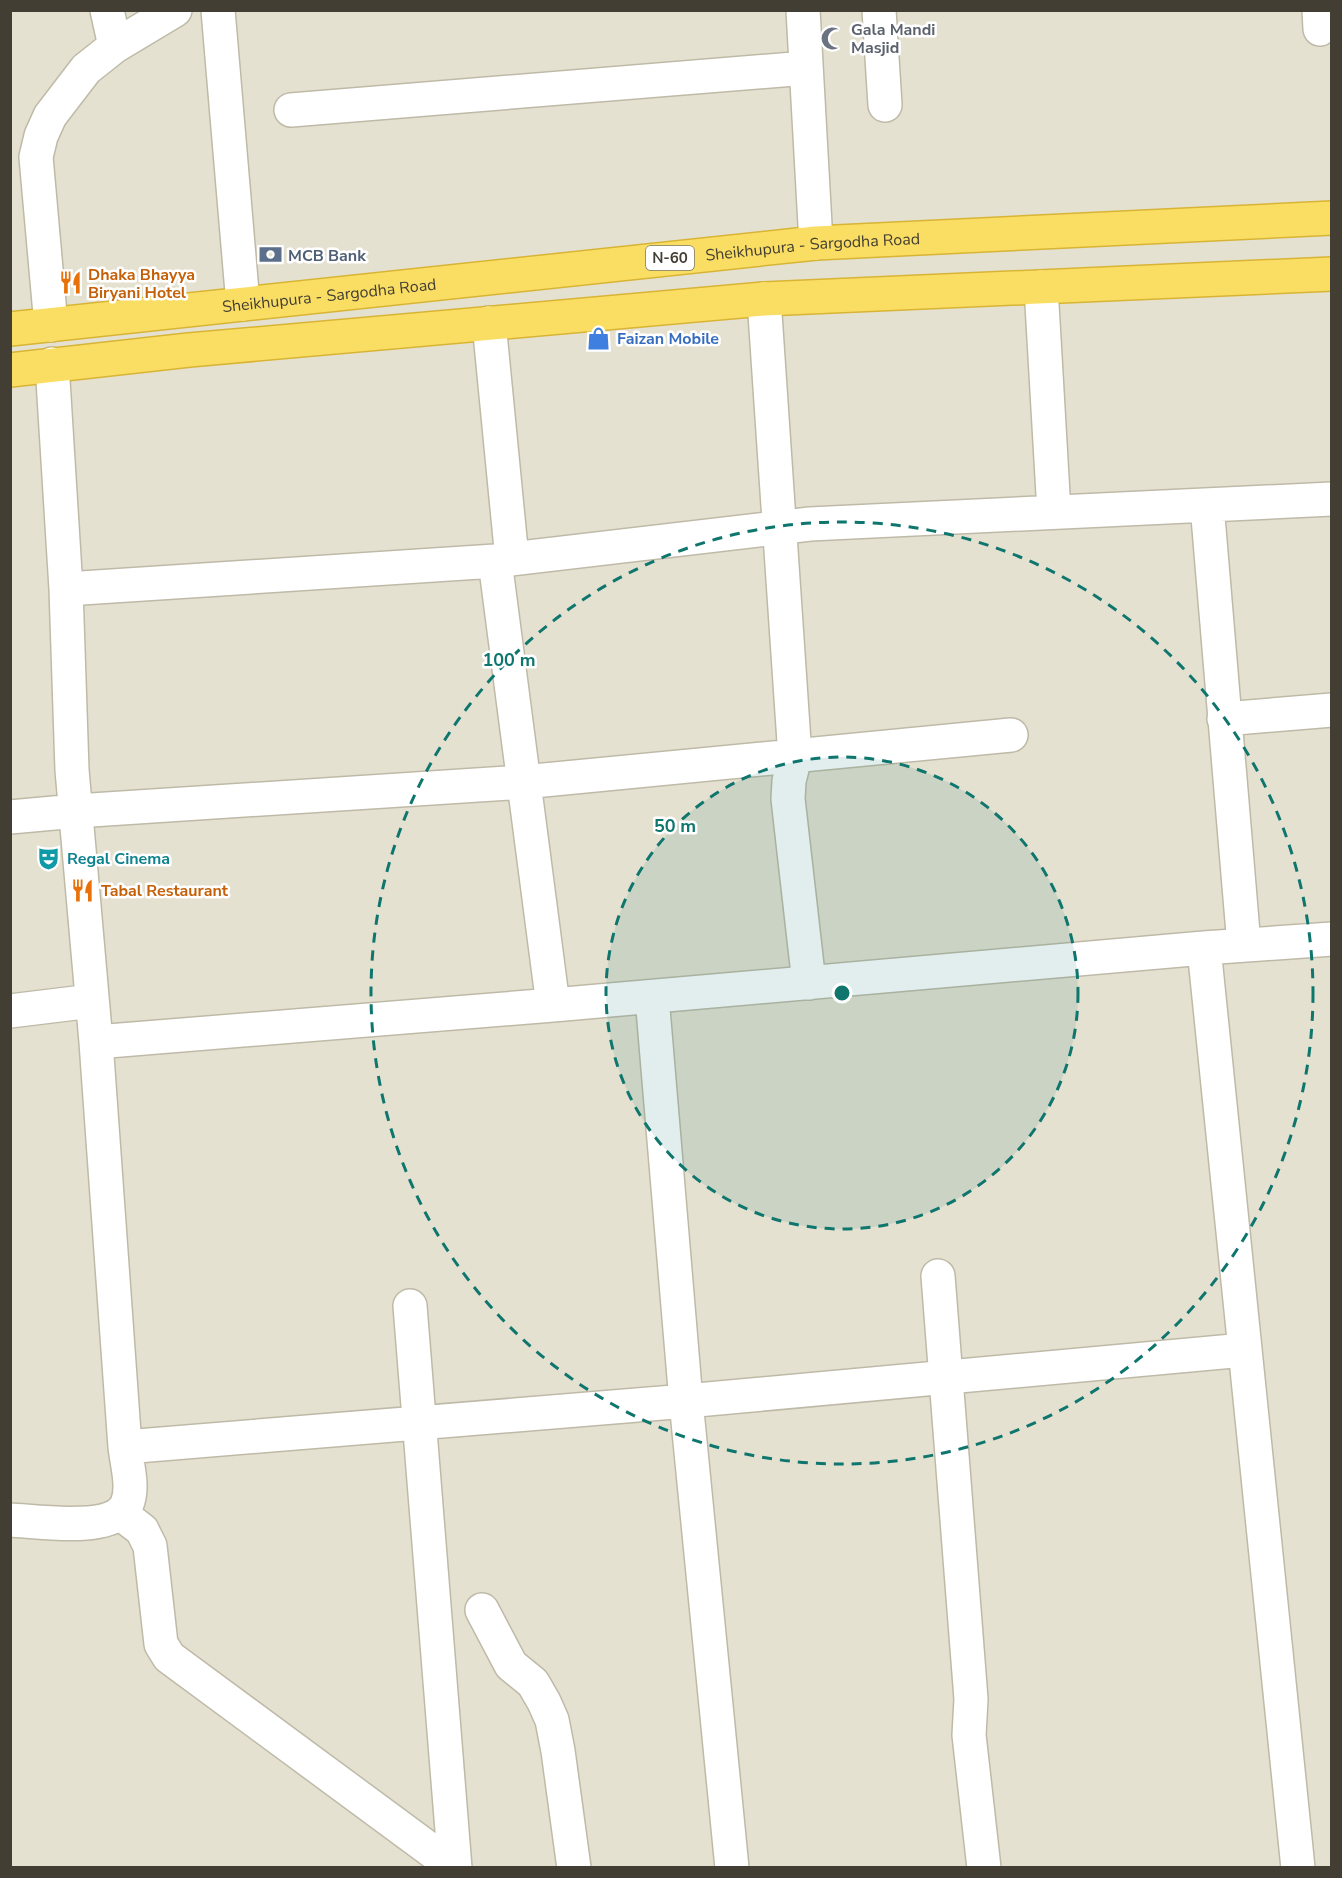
<svg xmlns="http://www.w3.org/2000/svg" width="1342" height="1878" font-family="'Nunito Sans',sans-serif">
  <style>
    .residential { fill: #e5e1d1 }
    .lines { fill: none; stroke-linecap: round; stroke-linejoin: round }
    .minor-casing { stroke: #bfbaa8; stroke-width: 36 }
    .highway-casing { stroke: #d8b435; stroke-width: 36 }
    .minor { stroke: #fff; stroke-width: 33 }
    .highway { stroke: #fade64; stroke-width: 33 }
    .ring { fill: none; stroke: #0f766e; stroke-width: 3; stroke-dasharray: 10 8 }
    .labels { text-anchor: middle; stroke-width: 5; stroke-linejoin: round; paint-order: stroke }
    .shield { fill: #fff; stroke: #7b7870; stroke-width: 1.5 }
    .shield-label { font-size: 15px; font-weight: bold; fill: #423e33 }
    .worship-label { font-size: 16px; font-weight: bold; fill: #5b616d; stroke: #fff; text-anchor: start }
    .street-label { font-size: 16px; fill: #423e33; stroke: #fff }
    .service-label { font-size: 16px; font-weight: bold; fill: #4e5e75; stroke: #fff; text-anchor: start }
    .food-label { font-size: 16px; font-weight: bold; fill: #c56008; stroke: #fff; text-anchor: start }
    .shop-label { font-size: 16px; font-weight: bold; fill: #366cbe; stroke: #fff; text-anchor: start }
    .culture-label { font-size: 16px; font-weight: bold; fill: #0d838f; stroke: #fff; text-anchor: start }
    .centre { fill: #0f766e; stroke: #fff; stroke-width: 3 }
    .ring-label { font-size: 18px; text-anchor: middle; font-weight: bold; fill: #0f766e; stroke: #fff; stroke-width: 5; stroke-linejoin: round; paint-order: stroke }
  </style>
  <rect width="100%" height="100%" fill="#f1eee2"/>
  <path class="residential" d="M11,11H1331V1867H11Z"/>
  <g class="lines">
    <defs>
      <path id="minor" d="M107,10L115,46
        M218,10L243,304
        M803,10L816,243
        M879,10L885,105
        M1319,10L1320,29
        M291,110L806,68
        M1041,287L1054,512
        M764,299L795,757L789,781L788,799L809,983
        M489,323L512,559
        M51,325L36,157L41,136L50,116L86,69L115,46L175,10
        M1207,505L1244,945
        M495,561L553,1005
        M66,589L495,561L810,524L1332,499
        M1224,719L1332,710
        M10,817L76,811L523,782L1011,735
        M1204,948L1298,1868
        M652,997L686,1401L732,1868
        M10,1011L92,1001
        M96,1042L553,1005L1204,948L1332,939
        M938,1276L971,1699L969,1735L984,1868
        M410,1306L455,1868
        M125,1447L686,1401L1244,1350
        M120,1513L142,1530L150,1546L161,1644L169,1657L455,1868
        M10,1520C37,1521 114,1534 127,1504C134,1487 127,1465 125,1447L96,1042L72,770L66,589L52,364
        M482,1610L511,1665L533,1683L544,1702L552,1720L558,1751L574,1868"/>
      <g id="highway">
        <path id="s1" d="M10,329L816,243L1332,218"/>
        <path d="M10,370L189,350L764,299L1332,274"/>
      </g>
    </defs>
    <use href="#minor" class="minor-casing"/>
    <use href="#highway" class="highway-casing"/>
    <use href="#minor" class="minor"/>
    <use href="#highway" class="highway"/>
  </g>
  <circle cx="842" cy="993" r="236" fill="#0f766e" fill-opacity=".12"/>
  <g class="ring">
    <circle cx="842" cy="993" r="236"/>
    <circle cx="842" cy="993" r="471"/>
  </g>
  <defs>
    <symbol id="mosque-bare" viewBox="-9 -9 18 18"><path d="M3.5-4.9A6 6 0 1 0 3.5 4.9A5 5 0 1 1 3.5-4.9Z" fill="#6b7280" stroke="#fff" stroke-width="2.5" paint-order="stroke"/></symbol>
    <symbol id="bank-bare" viewBox="-9 -9 18 18"><path d="M-6-4H6V4H-6ZM0-2.3a2.3 2.3 0 1 0 0 4.6a2.3 2.3 0 1 0 0-4.6Z" fill="#5c6f8a" stroke="#fff" stroke-width="2.5" paint-order="stroke"/></symbol>
    <symbol id="restaurant-bare" viewBox="-9 -9 18 18"><path d="M-5-6h1v4h1v-4h1v4h1v-4h1v5L-1.5 .5V6h-2V.5L-5-1ZM5-6V6H3V1.5H1.5Q1.5-4 5-6Z" fill="#e8710a" stroke="#fff" stroke-width="2.5" paint-order="stroke"/></symbol>
    <symbol id="shop-bare" viewBox="-9 -9 18 18"><path d="M-5-2.5h2.3a2.7 3.5 0 0 1 5.4 0H5L5.5 6h-11ZM-1.5-2.5h3a1.5 2.3 0 0 0-3 0Z" fill="#3f7fe0" stroke="#fff" stroke-width="2.5" paint-order="stroke"/></symbol>
    <symbol id="theatre-bare" viewBox="-9 -9 18 18"><path d="M-5-5.5Q0-4 5-5.5V0Q5 5 0 6Q-5 5-5 0ZM-3.3-2.5H-1v1.5H-3.3ZM1-2.5H3.3v1.5H1ZM-2.8 1Q0 5.5 2.8 1Z" fill="#0f9aa8" stroke="#fff" stroke-width="2.5" paint-order="stroke"/></symbol>
  </defs>
  <g fill-rule="evenodd">
    <use href="#mosque-bare" x="816" y="22" width="33" height="33"/>
    <use href="#bank-bare" x="254" y="238" width="33" height="33"/>
    <use href="#restaurant-bare" x="54" y="266" width="33" height="33"/>
    <use href="#shop-bare" x="582" y="322" width="33" height="33"/>
    <use href="#theatre-bare" x="32" y="842" width="33" height="33"/>
    <use href="#restaurant-bare" x="66" y="874" width="33" height="33"/>
  </g>
  <g class="labels">
    <rect class="shield" x="646" y="246" width="48" height="24" rx="4.5"/>
    <g class="shield-label">
      <text x="670" y="263">N-60</text>
    </g>
    <g class="worship-label">
      <text x="851" y="35">Gala Mandi<tspan x="851" dy="18">Masjid</tspan></text>
    </g>
    <g class="street-label">
      <text dy="6" stroke="none"><textPath href="#s1" startOffset="807">Sheikhupura - Sargodha Road</textPath></text>
      <text dy="6" stroke="none"><textPath href="#s1" startOffset="321">Sheikhupura - Sargodha Road</textPath></text>
    </g>
    <g class="service-label">
      <text x="288" y="261">MCB Bank</text>
    </g>
    <g class="food-label">
      <text x="88" y="280">Dhaka Bhayya<tspan x="88" dy="18">Biryani Hotel</tspan></text>
      <text x="101" y="896">Tabal Restaurant</text>
    </g>
    <g class="shop-label">
      <text x="617" y="344">Faizan Mobile</text>
    </g>
    <g class="culture-label">
      <text x="67" y="864">Regal Cinema</text>
    </g>
  </g>
  <circle cx="842" cy="993" r="9" class="centre"/>
  <g class="ring-label">
    <text x="509" y="666">100 m</text>
    <text x="675" y="832">50 m</text>
  </g>
  <rect width="1342" height="1878" fill="none" stroke="#423e33" stroke-width="24"/>
</svg>
